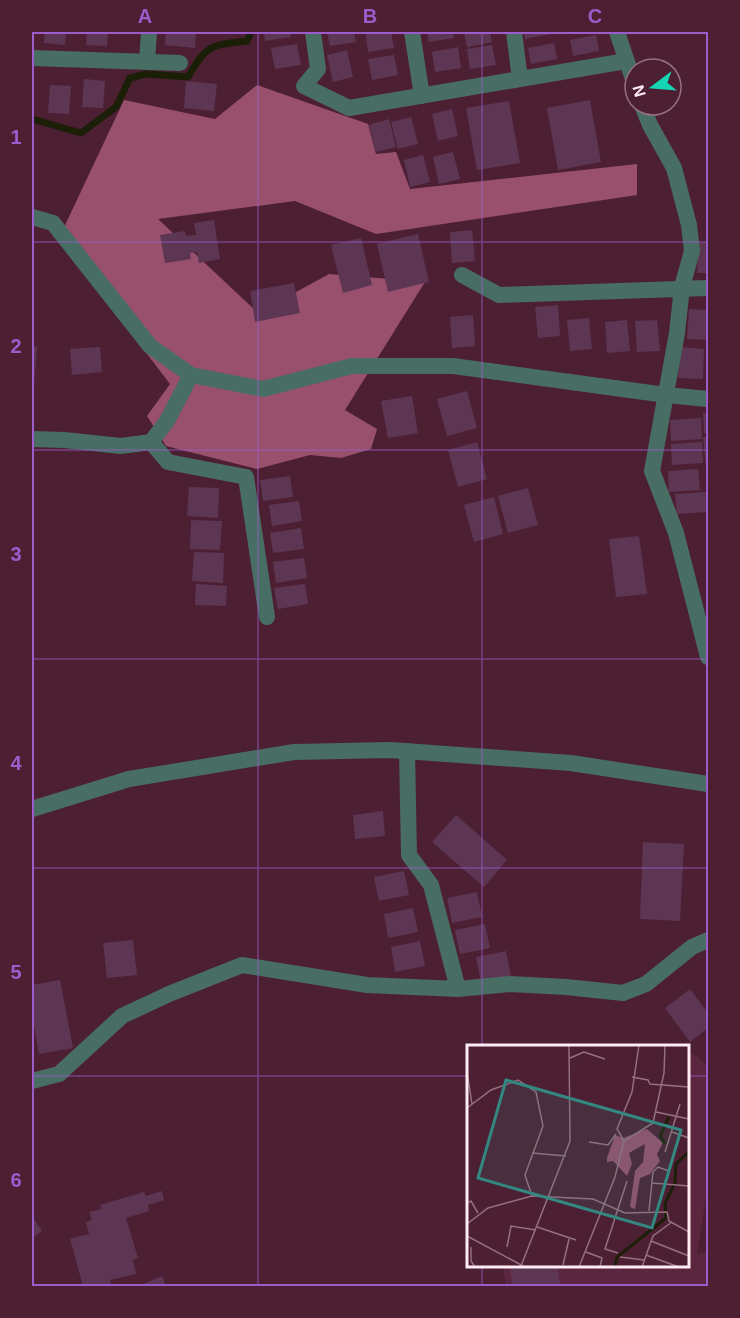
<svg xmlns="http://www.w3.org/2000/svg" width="740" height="1318" font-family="Helvetica,sans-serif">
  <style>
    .built { fill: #5b273e }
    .forest { fill: #98506d }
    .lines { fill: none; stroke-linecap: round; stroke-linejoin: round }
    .stream { stroke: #1c1f07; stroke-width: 7 }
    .building { fill: #5d3654 }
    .minor { stroke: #486d63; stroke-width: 16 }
    .tertiary { stroke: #486d63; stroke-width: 16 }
    .grid { fill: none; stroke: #9c5ccc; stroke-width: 1.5; stroke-opacity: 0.55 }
    .inset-river { fill: none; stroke: #1c1f07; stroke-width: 3 }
    .inset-road { fill: none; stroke: #947180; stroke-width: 1.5 }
    .view { fill: #338882; fill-opacity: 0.15; stroke: #338882; stroke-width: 3 }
    .inset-edge { fill: none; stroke: #ffecf3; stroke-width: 3 }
    .neatline { fill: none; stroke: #9c5ccc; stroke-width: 2 }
    .grid-label { font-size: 20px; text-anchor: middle; font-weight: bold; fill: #9c5ccc }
  </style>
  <rect width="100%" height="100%" fill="#4d1f33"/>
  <path class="built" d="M688,1054H694L708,1066V1185L697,1254L708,1253V1286H506L503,1266H688Z"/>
  <path class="forest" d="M257,85L368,124L376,154L396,152L410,189L637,164V195L376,234L295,201L158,219L258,313L329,274L425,282L345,410L377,429L371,449L341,458L310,455L257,469L166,446L147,416L170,384L59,238L124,100L215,119Z"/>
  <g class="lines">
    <path class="stream" d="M32,119L81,133L116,107L130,78L146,74L188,77C206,45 211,45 247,41L251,32"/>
  </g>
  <path class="building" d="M45,32H66L65,45L44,43Z
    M87,32H108L107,46L86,45Z
    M166,32H196L195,48L165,45Z
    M264,32H290L291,37L265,41Z
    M327,32H354L356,42L330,46Z
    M365,32H391L394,48L368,52Z
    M427,32H453L454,38L429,42Z
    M464,32H490L492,42L467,47Z
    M524,32H551V34L525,39Z
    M596,35L599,51L573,56L570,40Z
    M554,43L557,59L531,64L528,48Z
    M297,44L301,65L275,69L271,48Z
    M492,45L496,65L470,69L467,49Z
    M458,47L461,68L435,72L432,52Z
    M347,50L353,77L333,82L327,55Z
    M394,55L398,75L372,80L368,59Z
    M84,79L105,81L103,108L82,107Z
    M186,81L217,84L214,111L184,108Z
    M50,85L71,86L69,114L48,113Z
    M590,100L601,162L558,170L547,108Z
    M509,101L520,163L477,170L466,108Z
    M452,109L458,136L438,141L432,114Z
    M411,117L418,144L398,149L391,122Z
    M389,119L396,147L376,152L369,125Z
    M453,152L460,179L439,184L433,157Z
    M423,155L430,182L410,187L404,160Z
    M214,220L220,259L199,263L197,252L190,253L191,259L165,263L160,235L185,231L186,236L196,235L194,223Z
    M472,230L475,261L452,263L450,232Z
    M418,234L429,282L388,292L377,244Z
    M361,238L372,285L343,293L331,245Z
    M699,242L708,243V273H697Z
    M294,283L300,313L255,322L250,291Z
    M558,305L560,336L538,338L535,307Z
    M689,309L708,310V340L687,339Z
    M473,315L475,346L452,348L450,317Z
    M589,318L592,349L570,351L567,320Z
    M627,320L630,351L607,353L605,322Z
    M657,320L660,351L637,352L635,321Z
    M32,347H37L34,386L32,385Z
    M100,347L102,372L72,375L70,349Z
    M680,347L704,349L703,379L678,378Z
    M467,391L477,428L447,436L437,399Z
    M412,396L418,433L388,438L381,401Z
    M703,413H708V433H704Z
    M701,418L702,439L671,441L670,420Z
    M703,437H708V468H706Z
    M477,442L487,479L458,487L448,450Z
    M702,442L703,463L672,465L671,444Z
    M698,469L700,490L669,492L668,471Z
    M290,476L293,497L263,501L260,480Z
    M189,487L219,488L218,518L187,516Z
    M528,488L538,525L508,533L498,496Z
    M706,492L707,512L677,514L675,494Z
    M494,497L503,534L474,542L464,505Z
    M299,501L302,521L272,526L269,505Z
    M191,520L222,521L220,550L190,549Z
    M301,528L304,549L273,553L270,533Z
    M639,536L647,594L616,597L609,539Z
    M194,552L224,553L223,583L192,581Z
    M304,558L307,578L276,583L273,562Z
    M196,584L227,586L226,606L195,605Z
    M305,584L308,604L278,609L274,588Z
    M383,811L385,836L355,839L353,815Z
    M456,815L507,860L484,887L432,842Z
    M643,842L684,844L680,921L640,919Z
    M404,871L409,895L379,901L374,877Z
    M477,892L482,917L452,923L447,898Z
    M413,908L418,932L388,938L384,914Z
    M485,924L490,948L460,954L455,930Z
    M133,940L137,975L107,978L103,943Z
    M420,941L425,966L395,972L391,947Z
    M506,951L511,976L481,982L476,957Z
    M60,980L73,1048L39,1054L32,1014V985Z
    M690,989L708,1013V1028L690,1042L665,1008Z
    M162,1191L164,1200L148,1205L149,1211L126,1218L138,1258L133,1260L136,1274L110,1280L112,1286H98L97,1284L83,1286L70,1239L89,1234L86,1222L92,1220L89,1212L102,1209L100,1205L144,1192L146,1196Z
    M32,1216L42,1231L32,1238Z
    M510,1266H558L560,1286H512Z
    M162,1276L166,1286H138Z"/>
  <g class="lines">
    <path class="minor" d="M313,32L318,69L304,86L349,108L626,61
      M412,32L422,96
      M514,32L520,79
      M617,32L635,85
      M32,58L180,63
      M147,62L149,32
      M642,105L650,125L674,168L689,225L692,251L682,287L677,333L652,471L676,533L708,657
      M32,217L53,223L150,346L191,375L263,389L352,366H453L666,395L708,399
      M462,275L499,295L708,288
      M32,439L64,440L121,446L151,442L167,421L191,375
      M151,442L168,462L246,477L267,617
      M407,751L409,855L431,885L458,989
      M32,1081L59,1074L122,1016L169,994L242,965L367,985L458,989L510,984L566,987L623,993L646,984L692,947L708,940"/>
    <path class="tertiary" d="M32,809L129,779L294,752L390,750L571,763L708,784"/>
  </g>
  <path class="grid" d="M258,32V1286M482,32V1046M32,242H708M32,450H708M32,659H708M32,868H708M32,1076H468M688,1076H708M482,1266V1286"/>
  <g transform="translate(467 1045)">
    <rect width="222" height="222" fill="#4d1f33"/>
    <path d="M180,84L196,98L190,109L193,116L183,129L173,133L168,164L163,162L168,126L176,117L178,99L162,108L165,119L160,131L146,116L140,117V113L148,90L156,93Z" fill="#98506d"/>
    <path class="inset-river" d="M198,99L193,91L202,72M148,222L150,212L199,173L198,158L208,138L209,119L222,107"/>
    <path class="inset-road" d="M103,13L117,7L138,14M0,27L5,59M165,32L181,35L183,39L222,42M0,63L24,45L51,35L69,47L76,81L58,130L65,151M189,67L222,74M205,87L222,93M157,96L150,84L165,47L172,0M122,97L141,100L149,89M198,107L213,59M65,108L99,111M185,138L222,141M0,158L4,156L11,168M182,166L186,127L191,122L202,126M0,179L21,163L65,151L126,154L158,168L200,167L202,176L222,187M70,182L109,195M0,191L58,222M184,196L222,211M4,202V216L8,222M40,202L44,181L69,185M119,207L135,213L133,222M151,208L138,204L160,136M179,210L212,222M153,212L177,215M96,220L102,194M54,221L103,96L102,0M112,222L148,132L157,96L186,78L197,28L198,0M175,222L186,191L205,177"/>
    <path class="view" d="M39,35L214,85L185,183L11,133Z"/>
    <rect width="222" height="222" class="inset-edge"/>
  </g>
  <rect width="740" height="1318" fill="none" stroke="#4d1f33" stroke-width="66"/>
  <g transform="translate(653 87) rotate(254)"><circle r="28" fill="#4d1f33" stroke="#947180" stroke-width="1.5"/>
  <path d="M0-4.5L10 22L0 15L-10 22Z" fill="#15d5b3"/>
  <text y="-9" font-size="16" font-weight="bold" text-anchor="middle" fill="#ffecf3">N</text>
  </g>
  <rect x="33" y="33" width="674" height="1252" class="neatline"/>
  <g class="grid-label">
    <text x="145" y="23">A</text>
    <text x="370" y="23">B</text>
    <text x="595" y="23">C</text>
    <text x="16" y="144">1</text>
    <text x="16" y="353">2</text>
    <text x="16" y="561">3</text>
    <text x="16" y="770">4</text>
    <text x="16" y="979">5</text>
    <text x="16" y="1187">6</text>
  </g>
</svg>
